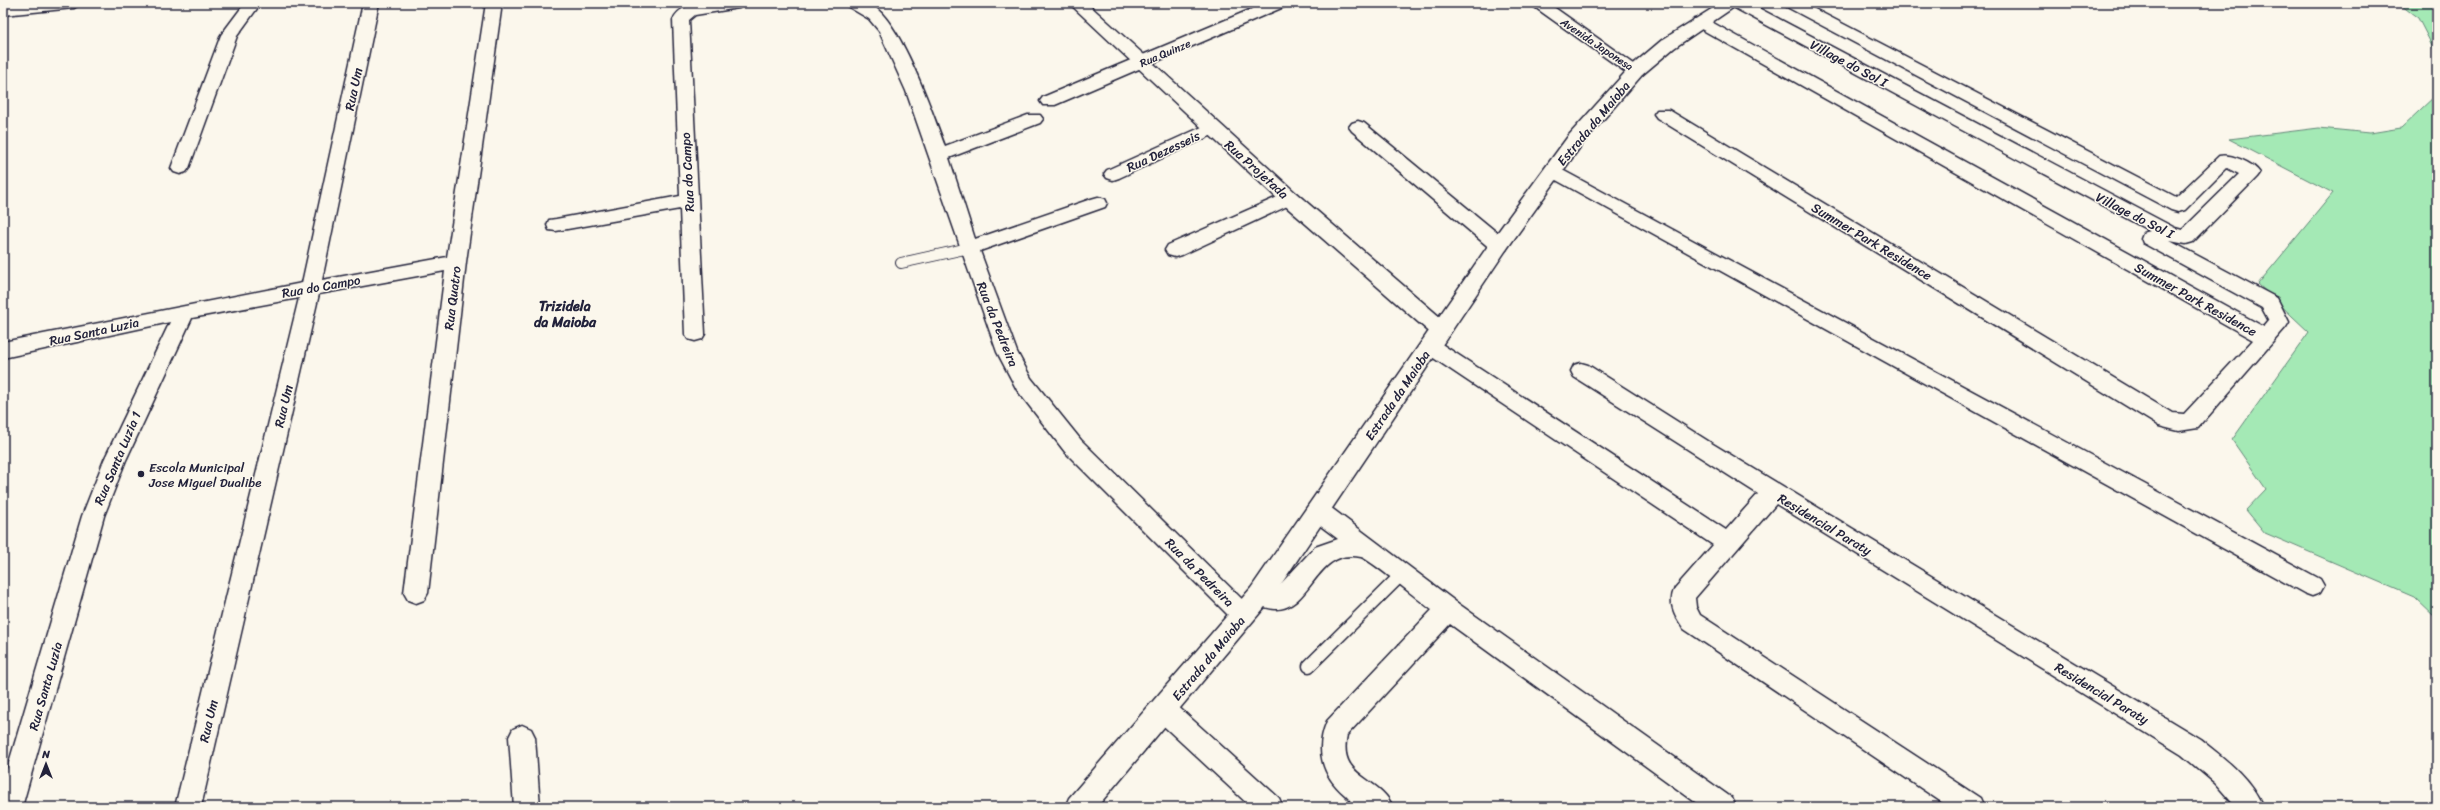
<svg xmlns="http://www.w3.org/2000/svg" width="2440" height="810" font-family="Sriracha,sans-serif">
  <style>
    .green { fill: #a4e9b5; stroke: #638678 }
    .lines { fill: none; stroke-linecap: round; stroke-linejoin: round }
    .lane-far1-casing { stroke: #22223b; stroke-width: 12 }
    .lane-casing { stroke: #22223b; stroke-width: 15 }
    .street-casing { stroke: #22223b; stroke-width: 3 }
    .secondary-casing { stroke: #22223b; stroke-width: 3 }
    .primary-casing { stroke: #22223b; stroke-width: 3 }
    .lane-far1 { stroke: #fbf7ec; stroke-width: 10 }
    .lane { stroke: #fbf7ec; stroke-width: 12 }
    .street { fill: #fbf7ec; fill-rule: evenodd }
    .secondary { fill: #fbf7ec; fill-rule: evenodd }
    .primary { fill: #fbf7ec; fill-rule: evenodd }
    .poi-dot { fill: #22223b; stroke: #fbf7ec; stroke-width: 1.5 }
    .labels { text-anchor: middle; stroke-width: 3; stroke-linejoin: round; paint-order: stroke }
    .far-street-label { font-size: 11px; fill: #22223b; stroke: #fbf7ec }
    .street-label { font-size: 13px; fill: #22223b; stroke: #fbf7ec }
    .poi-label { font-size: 13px; fill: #22223b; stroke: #fbf7ec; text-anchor: start }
    .neighbourhood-label { font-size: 14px; font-weight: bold; fill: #22223b; stroke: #fbf7ec }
  </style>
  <rect width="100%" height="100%" fill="#fbf7ec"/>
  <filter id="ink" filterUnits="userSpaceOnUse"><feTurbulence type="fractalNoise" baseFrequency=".025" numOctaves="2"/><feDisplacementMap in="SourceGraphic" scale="8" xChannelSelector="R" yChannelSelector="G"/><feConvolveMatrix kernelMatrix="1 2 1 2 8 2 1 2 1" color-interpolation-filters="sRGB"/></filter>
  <g filter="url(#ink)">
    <path class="green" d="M2398,3H2437V55L2418,18Z
      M2437,94V619L2414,597L2265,533L2246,510L2266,489L2232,440L2309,332L2258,284L2333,193L2229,139L2319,128L2370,133L2401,128Z"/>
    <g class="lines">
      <defs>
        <path id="lane-far1" d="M901,263L969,248"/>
        <path id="lane" d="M1309,666L1402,574"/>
        <path id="street" d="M25,3H82L74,8L3,15V5Z
          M245,3H261L237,36L189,168L186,172L180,174L174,172L171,168L221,35Z
          M363,3H379L322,280L447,257L486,3H502L466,262L428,593L424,600L416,603L408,600L404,593L445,271L319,294L201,807H175L299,298L192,318L126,460L104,516L22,807H3V783L82,516L104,460L170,322L3,358V342L302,283Z
          M710,3H747L739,8L695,15L689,20L705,334L702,339L695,341L688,339L685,334L680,209L556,231L549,230L547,225L549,220L556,219L680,196L673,20C679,5 695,5 710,3Z
          M842,3C849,3 860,1 867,3C899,13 933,115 945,146L1028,115H1040L1043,119L1040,123L949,158L975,239L1091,199L1098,197L1105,199L1107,203L1105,207L980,251L1017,352L1031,378L1081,440L1251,608L1255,615L1251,622L1243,625L1235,622L1065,452L1017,390L997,352L906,91L879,31L869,19Z
          M1266,3H1288L1286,6L1055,105H1043L1040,101L1043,97Z
          M1529,3H1548L1644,71L1642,75H1630Z
          M1729,3H1749L2175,228L2182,230L2239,174L2227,168L2185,210L2178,212L2171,210L1785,6L1783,3H1803L2176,197L2219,156C2230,153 2254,163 2260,173L2257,177L2193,242L2186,244L2170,241L2277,298L2289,322L2286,327L2198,428L2179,431L2159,426L1657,118L1654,114L1657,110H1669L2172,413L2184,414L2253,340L1694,25L1692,22L1694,19H1706L2264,327L2269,321L2262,308L2143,243L2141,238L2143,233L2150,231L1731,6Z
          M1358,121L1364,123L1506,240L1508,245L1506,250L1499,252L1492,250L1352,131L1349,127L1352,123Z
          M1213,122L1219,124L1222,128L1219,132L1119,178L1113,180L1107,178L1104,174L1107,170Z
          M1553,165L2320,579L2324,586L2320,593L2312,596L2304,593L1547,175L1544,171L1547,167Z
          M1289,192L1296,194L1298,198L1296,202L1182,255L1175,257L1168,255L1165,250L1168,245Z
          M1430,338L1437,341L1726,530L1758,494L1574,377L1571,371L1574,365L1581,363L1588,365L1708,441L2200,739C2225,759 2250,777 2263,807H2236L2215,783L2182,755L1776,504L1695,598L1696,607L1700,615L1980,798L1984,807H1949L1684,629C1675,616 1667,603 1675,588L1713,545L1423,351L1420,346L1423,341Z
          M1318,502L1326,504L1456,602L1732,798L1736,807H1702L1450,624L1347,735C1337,779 1380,776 1393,807C1384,807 1368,810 1359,807C1354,805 1349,799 1345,795C1321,775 1315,749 1327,721L1432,610C1421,602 1370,559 1361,557C1315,547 1312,610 1275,609C1268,609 1259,605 1252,602L1248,595L1252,588L1260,585L1277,588L1315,547L1338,539L1310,518L1307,511L1310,504Z
          M1164,699L1173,702L1279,798L1283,807H1251L1155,718L1152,710L1155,702Z
          M522,725L531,729L535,737L540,807H514L509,737L513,729Z"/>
        <path id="secondary" d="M1069,3H1087L1296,193L1448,324L1452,330L1448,336L1441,338L1434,336L1282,203Z"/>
        <path id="primary" d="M1721,3H1740L1674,48L1642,75L1583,143L1506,250L1269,602L1097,807H1065L1069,798L1251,588L1492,240L1569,135L1630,67L1662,40Z"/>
      </defs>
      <use href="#lane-far1" class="lane-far1-casing"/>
      <use href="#lane" class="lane-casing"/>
      <use href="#street" class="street-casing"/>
      <use href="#secondary" class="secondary-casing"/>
      <use href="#primary" class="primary-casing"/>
      <use href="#lane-far1" class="lane-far1"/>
      <use href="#lane" class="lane"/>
      <use href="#street" class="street"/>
      <use href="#secondary" class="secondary"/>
      <use href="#primary" class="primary"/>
    </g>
  </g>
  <circle class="poi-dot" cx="141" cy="474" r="4"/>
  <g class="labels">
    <g class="far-street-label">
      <text transform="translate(1597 44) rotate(34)" y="4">Avenida Japonesa</text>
      <text transform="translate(1165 53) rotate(-23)" y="4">Rua Quinze</text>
    </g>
    <g class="street-label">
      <text transform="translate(1849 63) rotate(28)" y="5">Village do Sol I</text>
      <text transform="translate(353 89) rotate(-78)" y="5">Rua Um</text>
      <text transform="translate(1593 123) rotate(-50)" y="5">Estrada da Maioba</text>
      <text transform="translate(1163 151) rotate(-25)" y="5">Rua Dezesseis</text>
      <text transform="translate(1257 169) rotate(42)" y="5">Rua Projetada</text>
      <text transform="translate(687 172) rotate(-93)" y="5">Rua do Campo</text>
      <text transform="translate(2135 215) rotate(27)" y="5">Village do Sol I</text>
      <text transform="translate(1872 241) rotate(31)" y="5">Summer Park Residence</text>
      <text transform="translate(321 286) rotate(-10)" y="5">Rua do Campo</text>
      <text transform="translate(452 298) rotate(-83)" y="5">Rua Quatro</text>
      <text transform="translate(2196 299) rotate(29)" y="5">Summer Park Residence</text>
      <text transform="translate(998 324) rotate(68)" y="5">Rua da Pedreira</text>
      <text transform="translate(94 331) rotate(-12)" y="5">Rua Santa Luzia</text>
      <text transform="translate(1397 395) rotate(-56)" y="5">Estrada da Maioba</text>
      <text transform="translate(283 406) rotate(-77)" y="5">Rua Um</text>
      <text transform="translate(117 458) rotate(-67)" y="5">Rua Santa Luzia 1</text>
      <text transform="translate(1825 524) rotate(31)" y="5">Residencial Paraty</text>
      <text transform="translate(1200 572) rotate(45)" y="5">Rua da Pedreira</text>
      <text transform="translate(1208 658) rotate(-50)" y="5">Estrada da Maioba</text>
      <text transform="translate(45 686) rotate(-74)" y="5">Rua Santa Luzia</text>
      <text transform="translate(2102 693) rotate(31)" y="5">Residencial Paraty</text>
      <text transform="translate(208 721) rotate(-77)" y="5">Rua Um</text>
    </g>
    <g class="poi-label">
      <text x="149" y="472">Escola Municipal<tspan x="149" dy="15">Jose Miguel Dualibe</tspan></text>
    </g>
    <g class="neighbourhood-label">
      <text x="565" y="311">Trizidela<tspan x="565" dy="16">da Maioba</tspan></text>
    </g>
  </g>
  <rect width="2440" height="810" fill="none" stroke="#fbf7ec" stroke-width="16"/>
  <rect x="8" y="8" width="2424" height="794" fill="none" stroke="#22223b" stroke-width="1.5" filter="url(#ink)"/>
  <g transform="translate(46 764)" stroke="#fbf7ec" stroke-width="3" paint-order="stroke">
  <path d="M0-3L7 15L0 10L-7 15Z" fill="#22223b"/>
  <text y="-6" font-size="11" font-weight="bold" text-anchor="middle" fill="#22223b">N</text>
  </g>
</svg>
